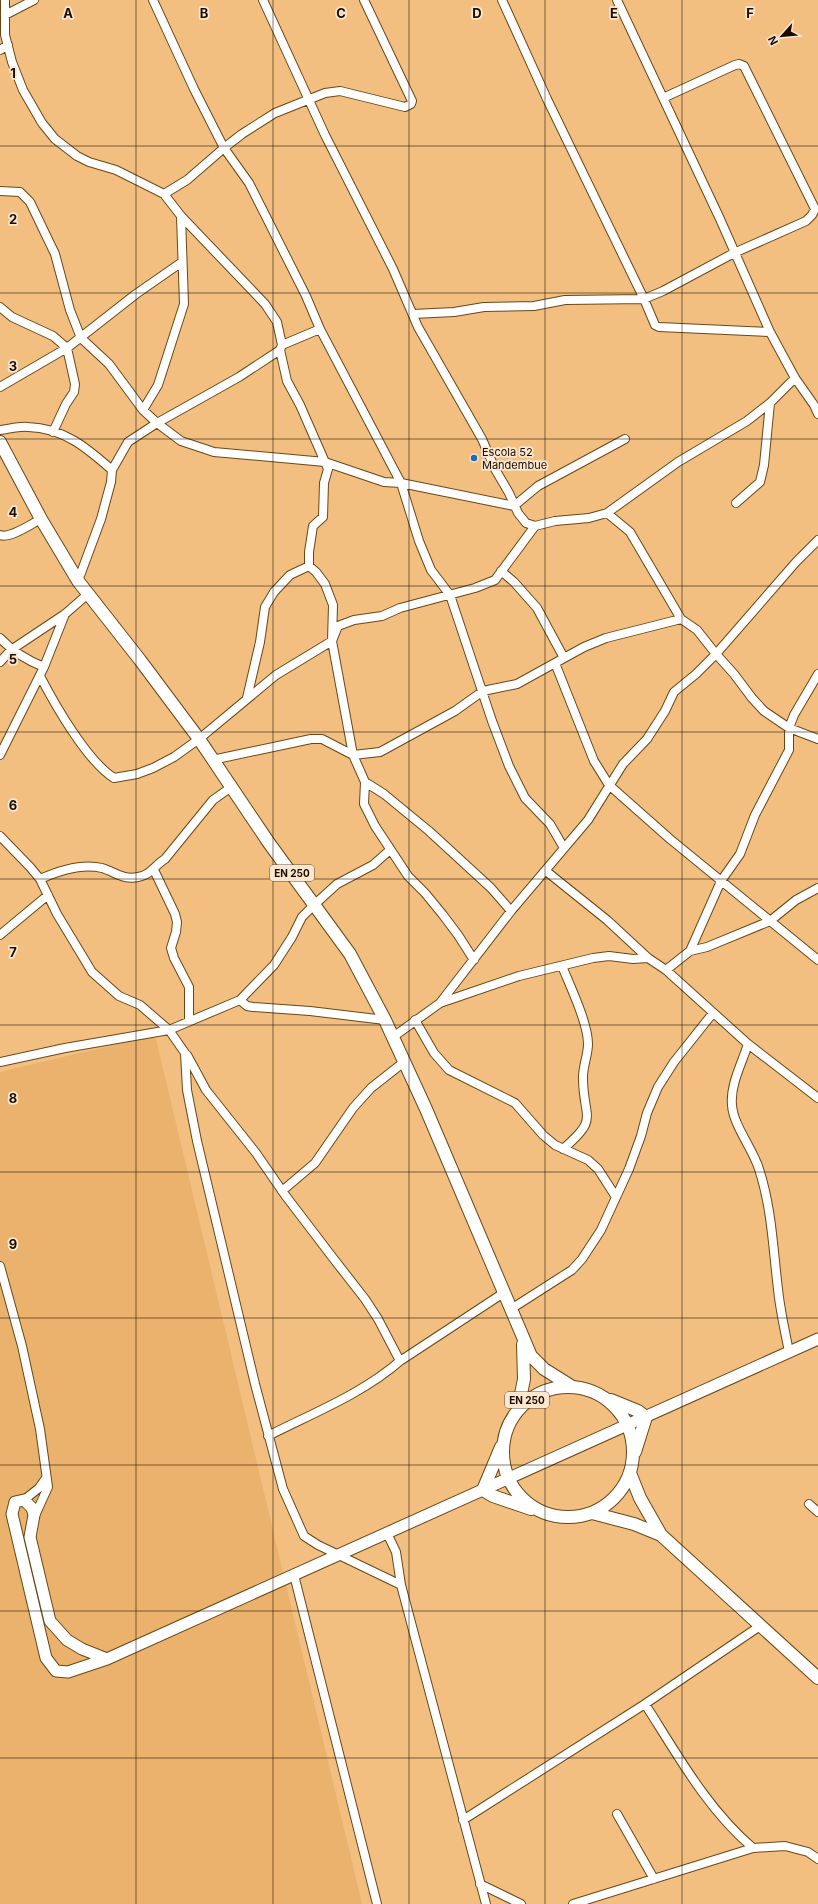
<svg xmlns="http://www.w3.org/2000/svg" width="818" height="1904" font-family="Inter,sans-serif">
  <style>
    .built { fill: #eab26c }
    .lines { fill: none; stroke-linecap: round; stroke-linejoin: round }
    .street-casing { stroke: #6a4716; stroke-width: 10 }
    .secondary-casing { stroke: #6a4716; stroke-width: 13 }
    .primary-casing { stroke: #6a4716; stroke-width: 14 }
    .street { stroke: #fff; stroke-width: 8 }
    .secondary { stroke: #fff; stroke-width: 11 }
    .primary { stroke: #fff; stroke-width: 12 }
    .grid { fill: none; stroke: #1a0c00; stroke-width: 1; stroke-opacity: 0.55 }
    .poi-dot { fill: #186cba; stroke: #fbe6ce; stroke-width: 1.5 }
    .labels { text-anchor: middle; stroke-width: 3.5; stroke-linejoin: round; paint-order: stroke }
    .shield { fill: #fbe6ce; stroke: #5e4d3e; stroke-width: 1 }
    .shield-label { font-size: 10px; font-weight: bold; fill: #1a0c00 }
    .poi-label { font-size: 11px; fill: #1a0c00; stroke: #fbe6ce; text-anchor: start }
    .grid-label { font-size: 13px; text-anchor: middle; font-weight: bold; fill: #1a0c00; stroke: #fbe6ce; stroke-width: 3.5; stroke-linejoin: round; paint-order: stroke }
  </style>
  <rect width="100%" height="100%" fill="#f2bf80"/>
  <path class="built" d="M155,1035L362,1904H0V1072Z"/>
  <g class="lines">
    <defs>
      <path id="street" d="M5,0V35L12,62L23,90L42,123L55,139L77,156L89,162L116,170L164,194L181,216L184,304L158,385L143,410L157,423L128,442L112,470L111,482L101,519L78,581
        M153,0L194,89L224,148L187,180L164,194
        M263,0L325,135L393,269L418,327L482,439L495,469L509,493L518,513L526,523L535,526
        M502,0L547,99L644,299L663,291L734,253L806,221L812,215L815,209L744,66L739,64L735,65L663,98
        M617,0L720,219L770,332L795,378L814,405L818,414
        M5,15L34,0
        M0,50L8,45
        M0,191L20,192L30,202L55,254L70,310L81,338L109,364L143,410
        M181,216L265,304L277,322L282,345L280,350L287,381L300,405L328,469L324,483L323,517L313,526L309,552V566L290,575L274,592L265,607L260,642L247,698
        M0,307L12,317L53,336L67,348L75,384L74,392L66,404L53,432
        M413,314L454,312L484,307L534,306L565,300L644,299L655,325L659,327L770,332
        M320,329L401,483L419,541L431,570L450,595L492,721L509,766L525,798L550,824L564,848
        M282,345L320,329L306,296L249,183L224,148L242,134L275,113L325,93L340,91L405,107L411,104L412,101L364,0
        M280,350L239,377L157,423L181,441L214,452L325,462L384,482L401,483L514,506L538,486L625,439
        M0,387L67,348L136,294L182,262
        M0,430C9,429 19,426 28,427C64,428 87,448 112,470
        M736,503L760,482L764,465L770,403
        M607,513L630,532L681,619L697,630L716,654L734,674L752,698L764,711L789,728L818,739
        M0,535C10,539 31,524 41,519
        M309,566L316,572L325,584L333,605L332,641L353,755L365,782L384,794L429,831L491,888L511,911
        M501,571L514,582L537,608L564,658
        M0,638C13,652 26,660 44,667
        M0,662L11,650L65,614L88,594
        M555,663L594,761L609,785L670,839L818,960
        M40,676C55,705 87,761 114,778L137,774L153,768L174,757L199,739L276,675L332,641L338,626L354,620L382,616L400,608L475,588L495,580L535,526L555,521L589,518L607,513L678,462L747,421L770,403L795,378
        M0,755L44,667L65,614
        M212,760L311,739H322L353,755L380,752L455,711L483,691L517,684L584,647L606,638L681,619
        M365,782L364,804L375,826L408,876L425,893L443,915L458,935L474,960
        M0,836L30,867L40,879L57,914L92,972L119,996L140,1005L169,1030L240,1000L274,965L292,937L302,917L314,905L337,884L373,865L390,850
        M154,870L175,914L177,922L176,932L171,948L174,958L189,987V1021
        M546,871L607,920L648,958L666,970L748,1044L818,1098
        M40,879C58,871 82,863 102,868C115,872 123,880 138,877C151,875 155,865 165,859L213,800L230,788
        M0,935L48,895
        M690,951L707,947L770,921L796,900L818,888
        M562,966C570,986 588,1023 588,1044C588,1056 582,1068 583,1080C584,1120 599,1118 563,1149
        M666,970L690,951L721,881L740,854L755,815L789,750V728L794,715L818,674
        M240,1000L247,1006L253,1007L310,1011L385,1020
        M440,1003L519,976L593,958L609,956L633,959L648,958
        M415,1020L434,1053L449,1070L515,1103L543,1135L555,1145L588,1160L598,1169L616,1197
        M393,1037L440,1003L511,911L588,820L623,764L647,739L665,711L674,692L696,674L716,654L796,562L818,540
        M748,1044C742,1063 730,1085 732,1105C733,1125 753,1149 759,1169C772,1209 773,1249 778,1289C780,1310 785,1331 789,1352
        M187,1055L206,1090L256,1153L285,1195L333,1258L365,1299L378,1319L400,1361C362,1394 313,1413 268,1436
        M0,1062L65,1048L169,1030L185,1053L187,1090L197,1141L255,1384L283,1489L304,1536L318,1545L401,1585
        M282,1191L315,1163L353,1108L371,1088L404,1062
        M0,1266L22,1346L40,1429L48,1487L33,1520
        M511,1309L572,1270L582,1259L601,1230L629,1169L641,1136L647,1113L658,1087L674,1062L713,1013
        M400,1361L505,1292
        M24,1500L39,1488L46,1478
        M809,1504L818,1512
        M387,1533L396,1552L401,1585L486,1904
        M294,1575L377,1904
        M617,1814L654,1879
        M463,1820L645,1704
        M753,1848C707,1809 677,1754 645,1704L760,1626
        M480,1884L521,1904
        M573,1904L753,1848L785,1846L808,1852L818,1859"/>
      <path id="secondary" d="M107,1659L82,1649L67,1640L50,1621L30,1537L34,1515L32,1508L24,1500L15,1502L12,1514L46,1658L56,1671L68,1672L107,1659L818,1339"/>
      <path id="primary" d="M0,442L41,519L78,581L140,660L199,739L269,843L350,954L385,1020L426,1109L531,1356L544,1369L571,1386
        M503 1452a65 65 0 1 1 130 0a65 65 0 1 1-130 0Z
        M611,1400L638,1411L646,1417L635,1452
        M518,1409L524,1379L523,1344
        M501,1447L483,1490L493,1496L531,1509
        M630,1473L640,1498L661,1535L818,1678
        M592,1513L634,1524L661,1535"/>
    </defs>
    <use href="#street" class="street-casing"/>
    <use href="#secondary" class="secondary-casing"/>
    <use href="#primary" class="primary-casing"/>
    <use href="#street" class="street"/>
    <use href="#secondary" class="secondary"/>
    <use href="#primary" class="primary"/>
  </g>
  <path class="grid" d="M136,0V1904M273,0V1904M409,0V1904M545,0V1904M682,0V1904M0,146H818M0,293H818M0,439H818M0,586H818M0,732H818M0,879H818M0,1025H818M0,1172H818M0,1318H818M0,1465H818M0,1611H818M0,1758H818"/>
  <circle class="poi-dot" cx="474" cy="458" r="4"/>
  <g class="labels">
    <g class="shield">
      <rect x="270" y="865" width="44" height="16" rx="3"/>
      <rect x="505" y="1392" width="44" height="16" rx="3"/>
    </g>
    <g class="shield-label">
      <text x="292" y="877">EN 250</text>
      <text x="527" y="1404">EN 250</text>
    </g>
    <g class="poi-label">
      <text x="482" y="456">Escola 52<tspan x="482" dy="13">Mandembue</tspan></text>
    </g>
  </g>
  <g class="grid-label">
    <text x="68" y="18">A</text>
    <text x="204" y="18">B</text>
    <text x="341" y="18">C</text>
    <text x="477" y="18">D</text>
    <text x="614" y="18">E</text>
    <text x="750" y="18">F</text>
    <text x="13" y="78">1</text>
    <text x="13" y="224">2</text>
    <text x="13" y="371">3</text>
    <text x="13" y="517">4</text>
    <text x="13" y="664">5</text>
    <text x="13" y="810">6</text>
    <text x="13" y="957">7</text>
    <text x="13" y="1103">8</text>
    <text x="13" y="1249">9</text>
  </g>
  <g transform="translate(782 36) rotate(243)" stroke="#fbe6ce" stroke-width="3" paint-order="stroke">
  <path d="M0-3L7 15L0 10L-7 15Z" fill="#1a0c00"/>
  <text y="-6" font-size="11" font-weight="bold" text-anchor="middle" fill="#1a0c00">N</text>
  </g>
</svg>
